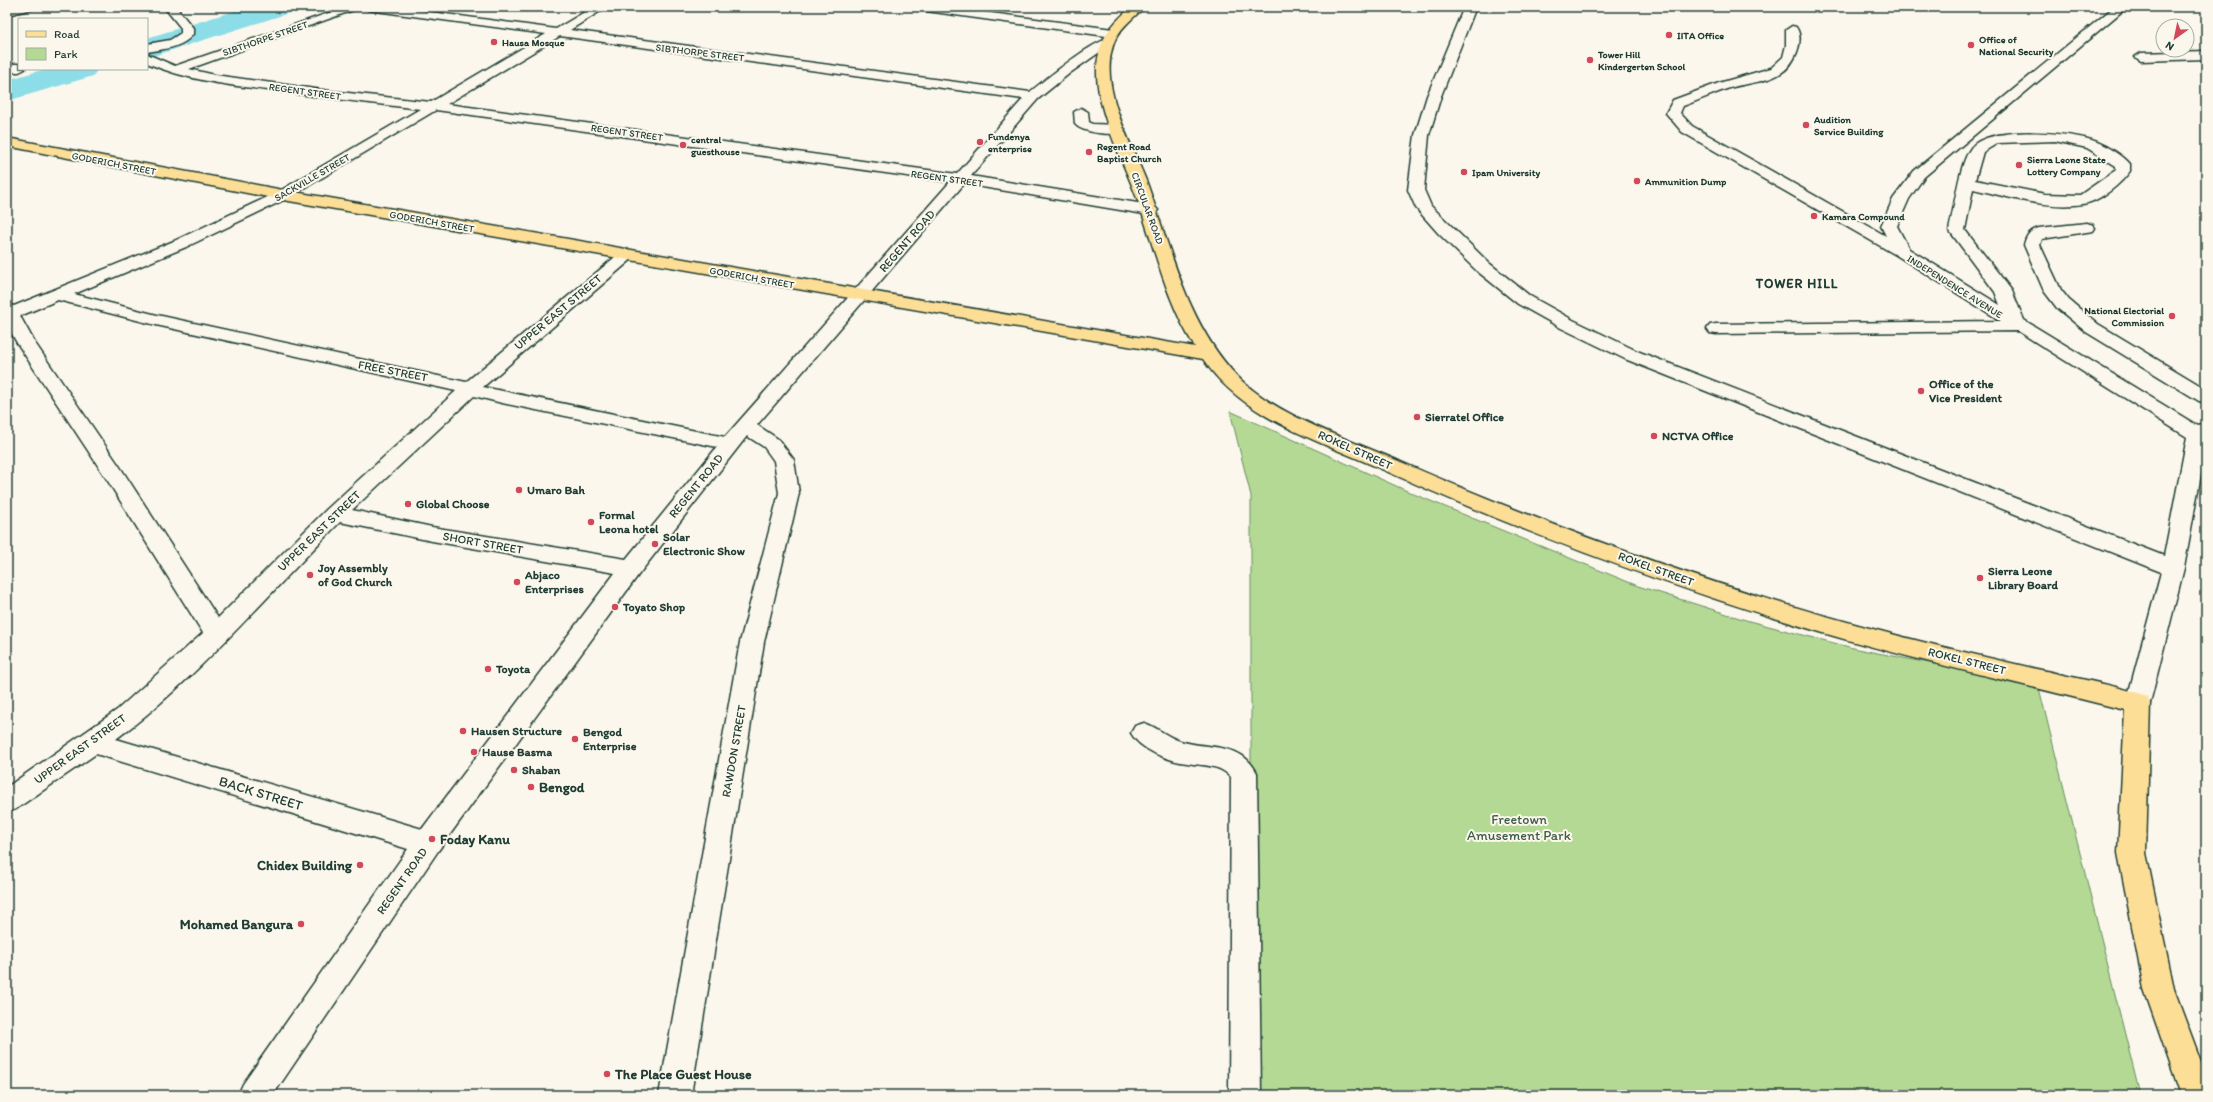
<svg xmlns="http://www.w3.org/2000/svg" width="2213" height="1102" font-family="Itim,sans-serif">
  <style>
    .green { fill: #b3d994; stroke: #698b64 }
    .lines { fill: none; stroke-linecap: round; stroke-linejoin: round }
    .river { fill: #8cdde7; fill-rule: evenodd }
    .minor-casing { stroke: #1f3d34; stroke-width: 3 }
    .major-casing { stroke: #1f3d34; stroke-width: 3 }
    .minor { fill: #fbf7ec; fill-rule: evenodd }
    .major { fill: #fdde96; fill-rule: evenodd }
    .poi-dot { fill: #d1495b; stroke: #fbf7ec; stroke-width: 1.5 }
    .labels { text-anchor: middle; stroke-width: 4; stroke-linejoin: round; paint-order: stroke }
    .far-poi-label { font-size: 10px; font-weight: bold; fill: #1f3d34; stroke: #fbf7ec; text-anchor: start }
    .far-street-label { font-size: 10px; fill: #1f3d34; stroke: #fbf7ec }
    .street-label { font-size: 12px; fill: #1f3d34; stroke: #fbf7ec }
    .poi-label { font-size: 12px; font-weight: bold; fill: #1f3d34; stroke: #fbf7ec; text-anchor: start }
    .far-district-label { font-size: 13px; font-weight: bold; letter-spacing: 1px; fill: #1f3d34; stroke: #fbf7ec }
    .near-poi-label { font-size: 14px; font-weight: bold; fill: #1f3d34; stroke: #fbf7ec; text-anchor: start }
    .near-street-label { font-size: 14px; fill: #1f3d34; stroke: #fbf7ec }
    .near-park-label { font-size: 14px; fill: #3d5c47; stroke: #fbf7ec }
  </style>
  <rect width="100%" height="100%" fill="#fbf7ec"/>
  <filter id="ink" filterUnits="userSpaceOnUse"><feTurbulence type="fractalNoise" baseFrequency=".025" numOctaves="2"/><feDisplacementMap in="SourceGraphic" scale="8" xChannelSelector="R" yChannelSelector="G"/><feConvolveMatrix kernelMatrix="1 2 1 2 8 2 1 2 1" color-interpolation-filters="sRGB"/></filter>
  <g filter="url(#ink)">
    <path class="green" d="M1230,411L1416,495L1638,586L1749,621L1857,649L2038,684L2140,1095H1251V496Z"/>
    <g class="lines">
      <path class="river" d="M247,7H293L289,13L147,58V38Z
        M45,69H98L93,76L7,101V80Z"/>
      <defs>
        <path id="minor" d="M7,7H35L33,9L7,15Z
          M164,7H176L193,28V34C183,48 163,49 147,52V44L170,40L181,33V28Z
          M346,7H394L556,29L593,7H607L570,30L1030,92C1044,81 1098,36 1112,39L1114,42L1070,73L1038,99L971,176L1150,205L1155,207L1158,210L1155,213L1150,215L964,184L757,425L778,439L794,460L799,493L764,642L691,1095H659L740,642L779,493L774,461L764,447L747,436L639,574L438,851L273,1095H238L243,1084L408,849L96,754L16,809L7,812V787L117,710L203,633L106,478L17,343L7,325V304L14,306L174,241L278,192L420,109C369,103 319,97 268,90C227,85 186,80 147,63V54L175,66ZM362,7L368,10L546,34L431,102L330,91L215,75L189,69ZM560,36L1023,99L957,174L447,104ZM436,110L950,182L725,437L483,387L633,258L635,255L633,252H621L466,382L157,315L74,294L186,247L288,198ZM58,300L156,325L456,391L327,509L218,618L122,470L35,343L20,316ZM474,396L502,403L717,447L626,559L432,527L352,510ZM340,522L432,541L615,573L422,829L116,739C199,677 267,595 340,522Z
          M913,7H945L1113,29L1119,33L1113,37L919,10Z
          M1464,7H1476L1441,96L1429,135L1424,190L1431,206L1489,263L1530,296L1573,320L1637,351L2164,556L2187,437L2018,331L1716,334L1710,333L1707,329L1710,325L1716,324L2001,321L1896,255L1682,132L1666,113L1673,100L1719,83L1771,68L1783,57L1786,45V30L1792,26L1796,27C1806,41 1793,66 1781,73C1767,82 1748,83 1733,87C1716,92 1700,100 1683,106L1680,113L1692,126L1886,236L1881,226L1893,199L1914,171L2114,7H2127L1924,177L1909,199L1897,226L1909,249L2000,305L1995,292L1949,230C1954,210 1959,163 1971,148C1988,125 2074,132 2097,142C2107,146 2124,156 2130,164V171C2121,184 2099,202 2083,204C2049,210 2006,196 1973,189L1965,230L2012,291L2024,320L2198,426L2206,424V446L2184,568L2150,703L2147,710L2138,713L2129,710L2126,703L2161,572L1625,359L1561,328L1518,304L1477,271L1438,233L1416,208L1408,190L1415,135L1427,96ZM2055,141L2087,148L2116,166V170L2080,195L2045,194L1975,180L1983,152L1998,143Z
          M2206,51V59L2141,61L2135,57L2141,53Z
          M7,64H19V69H25L19,72H7Z
          M1081,108L1088,112L1089,122L1092,124L1118,125L1125,129C1119,138 1081,133 1075,124L1074,112Z
          M2087,223L2093,225L2095,228L2093,231L2042,239L2040,245L2061,290L2069,300L2098,324L2206,389V403L2199,401L2086,332L2057,308L2044,291L2024,245C2026,236 2029,231 2039,228Z
          M1144,723C1157,727 1167,737 1180,741C1208,750 1241,741 1257,773L1261,1095H1229L1231,777C1219,764 1204,766 1187,763C1169,761 1140,750 1131,733L1135,726Z"/>
        <path id="major" d="M1131,7H1144C1135,17 1122,26 1116,38C1095,82 1131,142 1147,183C1171,249 1187,324 1237,376C1275,416 1351,440 1401,462C1549,526 1702,583 1858,625C1920,642 1983,657 2046,671C2079,679 2114,685 2147,696L2150,703L2146,853L2174,989L2206,1075V1095H2181L2144,989L2118,853L2125,710C2023,684 1921,662 1820,632C1670,587 1522,532 1379,468C1319,441 1242,418 1203,359L283,200L7,146V138L283,190L1195,347C1167,303 1155,250 1138,201C1123,159 1088,98 1099,53C1103,33 1117,20 1131,7Z"/>
      </defs>
      <use href="#minor" class="minor-casing"/>
      <use href="#major" class="major-casing"/>
      <use href="#minor" class="minor"/>
      <use href="#major" class="major"/>
    </g>
  </g>
  <g class="poi-dot">
    <circle cx="1669" cy="35" r="4"/>
    <circle cx="494" cy="42" r="4"/>
    <circle cx="1971" cy="45" r="4"/>
    <circle cx="1590" cy="60" r="4"/>
    <circle cx="1806" cy="125" r="4"/>
    <circle cx="980" cy="142" r="4"/>
    <circle cx="683" cy="145" r="4"/>
    <circle cx="1089" cy="152" r="4"/>
    <circle cx="2019" cy="165" r="4"/>
    <circle cx="1464" cy="172" r="4"/>
    <circle cx="1637" cy="181" r="4"/>
    <circle cx="1814" cy="216" r="4"/>
    <circle cx="2172" cy="316" r="4"/>
    <circle cx="1921" cy="391" r="4"/>
    <circle cx="1417" cy="417" r="4"/>
    <circle cx="1654" cy="436" r="4"/>
    <circle cx="519" cy="490" r="4"/>
    <circle cx="408" cy="504" r="4"/>
    <circle cx="591" cy="522" r="4"/>
    <circle cx="655" cy="544" r="4"/>
    <circle cx="310" cy="575" r="4"/>
    <circle cx="1980" cy="578" r="4"/>
    <circle cx="517" cy="582" r="4"/>
    <circle cx="615" cy="607" r="4"/>
    <circle cx="488" cy="669" r="4"/>
    <circle cx="463" cy="731" r="4"/>
    <circle cx="575" cy="739" r="4"/>
    <circle cx="474" cy="752" r="4"/>
    <circle cx="514" cy="770" r="4"/>
    <circle cx="531" cy="787" r="4"/>
    <circle cx="432" cy="839" r="4"/>
    <circle cx="360" cy="865" r="4"/>
    <circle cx="301" cy="924" r="4"/>
    <circle cx="607" cy="1074" r="4"/>
  </g>
  <g class="labels">
    <g class="far-poi-label">
      <text x="1677" y="39">IITA Office</text>
      <text x="1979" y="43">Office of<tspan x="1979" dy="12">National Security</tspan></text>
      <text x="502" y="46">Hausa Mosque</text>
      <text x="1598" y="58">Tower Hill<tspan x="1598" dy="12">Kindergerten School</tspan></text>
      <text x="1814" y="123">Audition<tspan x="1814" dy="12">Service Building</tspan></text>
      <text x="988" y="140">Fundenya<tspan x="988" dy="12">enterprise</tspan></text>
      <text x="691" y="143">central<tspan x="691" dy="12">guesthouse</tspan></text>
      <text x="1097" y="150">Regent Road<tspan x="1097" dy="12">Baptist Church</tspan></text>
      <text x="2027" y="163">Sierra Leone State<tspan x="2027" dy="12">Lottery Company</tspan></text>
      <text x="1472" y="176">Ipam University</text>
      <text x="1645" y="185">Ammunition Dump</text>
      <text x="1822" y="220">Kamara Compound</text>
      <text x="2164" y="314" text-anchor="end">National Electorial<tspan x="2164" dy="12">Commission</tspan></text>
    </g>
    <g class="far-street-label">
      <text transform="translate(265 38) rotate(-19)" y="4">SIBTHORPE STREET</text>
      <text transform="translate(700 52) rotate(7)" y="4">SIBTHORPE STREET</text>
      <text transform="translate(305 91) rotate(8)" y="4">REGENT STREET</text>
      <text transform="translate(627 132) rotate(8)" y="4">REGENT STREET</text>
      <text transform="translate(114 163) rotate(11)" y="4">GODERICH STREET</text>
      <text transform="translate(312 177) rotate(-30)" y="4">SACKVILLE STREET</text>
      <text transform="translate(947 178) rotate(8)" y="4">REGENT STREET</text>
      <text transform="translate(1148 208) rotate(70)" y="4">CIRCULAR ROAD</text>
      <text transform="translate(432 221) rotate(10)" y="4">GODERICH STREET</text>
      <text transform="translate(752 277) rotate(10)" y="4">GODERICH STREET</text>
      <text transform="translate(1955 286) rotate(32)" y="4">INDEPENDENCE AVENUE</text>
    </g>
    <g class="street-label">
      <text transform="translate(907 241) rotate(-49)" y="4">REGENT ROAD</text>
      <text transform="translate(558 312) rotate(-40)" y="4">UPPER EAST STREET</text>
      <text transform="translate(393 371) rotate(11)" y="4">FREE STREET</text>
      <text transform="translate(1355 450) rotate(24)" y="4">ROKEL STREET</text>
      <text transform="translate(696 486) rotate(-51)" y="4">REGENT ROAD</text>
      <text transform="translate(319 531) rotate(-44)" y="4">UPPER EAST STREET</text>
      <text transform="translate(483 543) rotate(10)" y="4">SHORT STREET</text>
      <text transform="translate(1656 569) rotate(20)" y="4">ROKEL STREET</text>
      <text transform="translate(1967 661) rotate(14)" y="4">ROKEL STREET</text>
      <text transform="translate(80 749) rotate(-36)" y="4">UPPER EAST STREET</text>
      <text transform="translate(734 751) rotate(-80)" y="4">RAWDON STREET</text>
      <text transform="translate(402 881) rotate(-55)" y="4">REGENT ROAD</text>
    </g>
    <g class="poi-label">
      <text x="1929" y="388">Office of the<tspan x="1929" dy="14">Vice President</tspan></text>
      <text x="1425" y="421">Sierratel Office</text>
      <text x="1662" y="440">NCTVA Office</text>
      <text x="527" y="494">Umaro Bah</text>
      <text x="416" y="508">Global Choose</text>
      <text x="599" y="519">Formal<tspan x="599" dy="14">Leona hotel</tspan></text>
      <text x="663" y="541">Solar<tspan x="663" dy="14">Electronic Show</tspan></text>
      <text x="318" y="572">Joy Assembly<tspan x="318" dy="14">of God Church</tspan></text>
      <text x="1988" y="575">Sierra Leone<tspan x="1988" dy="14">Library Board</tspan></text>
      <text x="525" y="579">Abjaco<tspan x="525" dy="14">Enterprises</tspan></text>
      <text x="623" y="611">Toyato Shop</text>
      <text x="496" y="673">Toyota</text>
      <text x="471" y="735">Hausen Structure</text>
      <text x="583" y="736">Bengod<tspan x="583" dy="14">Enterprise</tspan></text>
      <text x="482" y="756">Hause Basma</text>
      <text x="522" y="774">Shaban</text>
    </g>
    <g class="far-district-label">
      <text x="1797" y="288">TOWER HILL</text>
    </g>
    <g class="near-poi-label">
      <text x="539" y="792">Bengod</text>
      <text x="440" y="844">Foday Kanu</text>
      <text x="352" y="870" text-anchor="end">Chidex Building</text>
      <text x="293" y="929" text-anchor="end">Mohamed Bangura</text>
      <text x="615" y="1079">The Place Guest House</text>
    </g>
    <g class="near-street-label">
      <text transform="translate(261 793) rotate(17)" y="5">BACK STREET</text>
    </g>
    <g class="near-park-label">
      <text x="1519" y="824">Freetown<tspan x="1519" dy="16">Amusement Park</tspan></text>
    </g>
  </g>
  <rect width="2213" height="1102" fill="none" stroke="#fbf7ec" stroke-width="24"/>
  <rect x="12" y="12" width="2189" height="1078" fill="none" stroke="#1f3d34" stroke-width="1.5" filter="url(#ink)"/>
  <rect x="18" y="18" width="130" height="52" fill="#fbf7ec" stroke="#a3ada2"/>
  <rect x="26" y="31" width="20" height="6" fill="#fdde96" stroke="#a3ada2"/>
  <text x="54" y="38" font-size="12" fill="#1f3d34">Road</text>
  <rect x="26" y="48" width="20" height="12" fill="#b3d994" stroke="#a3ada2"/>
  <text x="54" y="58" font-size="12" fill="#1f3d34">Park</text>
  <g transform="translate(2175 38) rotate(213)"><circle r="19" fill="#fbf7ec" stroke="#a3ada2"/>
  <path d="M0-3L7 15L0 10L-7 15Z" fill="#d1495b"/>
  <text y="-6" font-size="11" font-weight="bold" text-anchor="middle" fill="#1f3d34">N</text>
  </g>
</svg>
